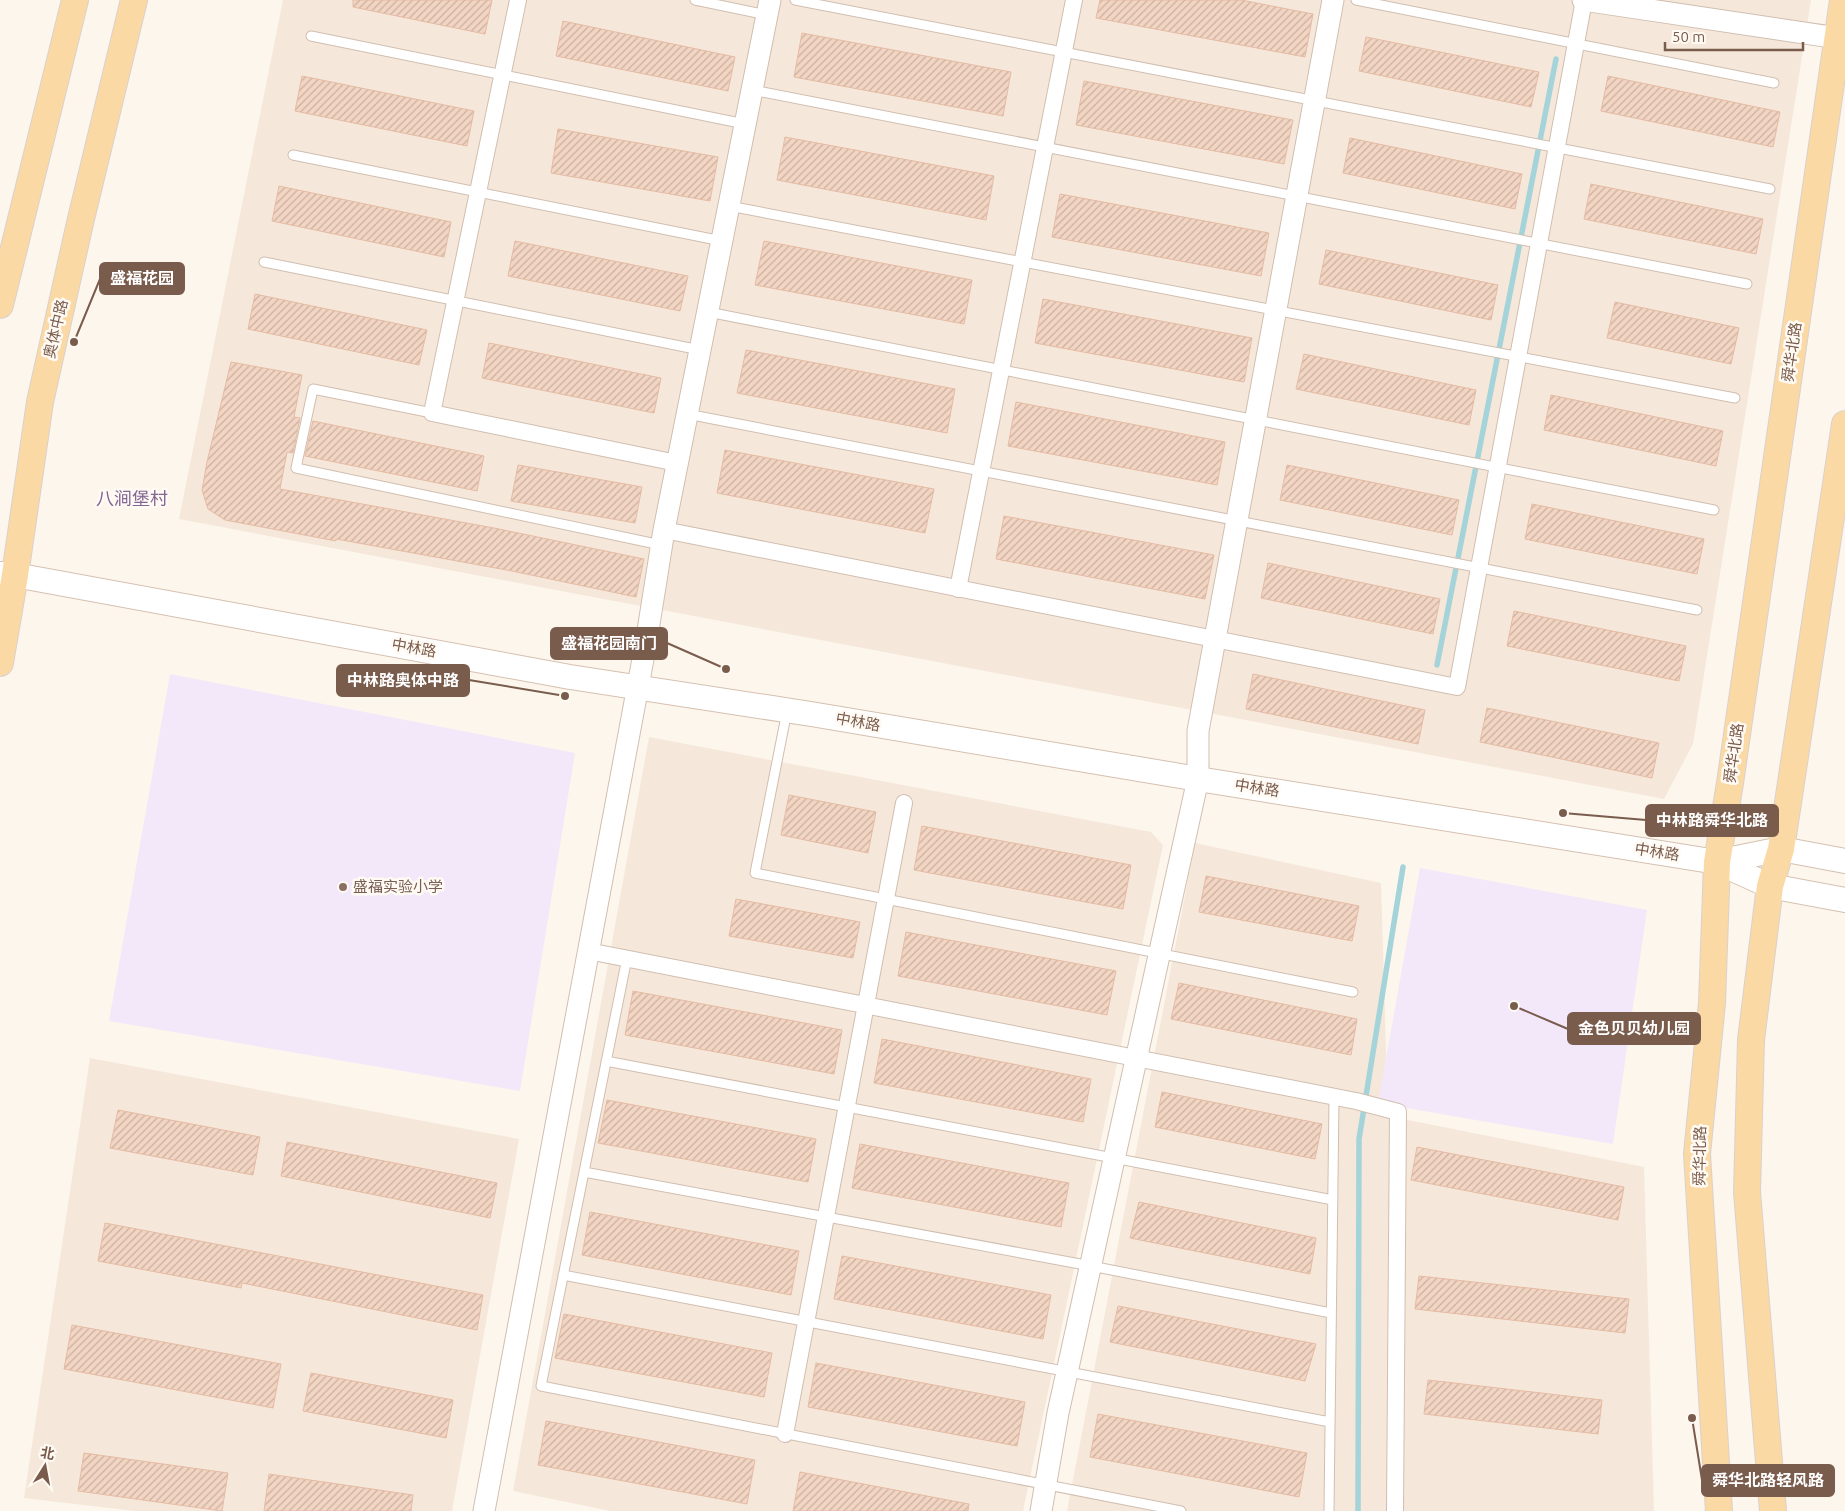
<svg xmlns="http://www.w3.org/2000/svg" width="1845" height="1511" font-family="Ubuntu,'Noto Sans SC',sans-serif">
  <style>
    .residential { fill: #f5e8da }
    .education { fill: #f3e8fa }
    .lines { fill: none; stroke-linecap: round; stroke-linejoin: round }
    .stream { stroke: #a5d3da; stroke-width: 5.5 }
    .building { fill: url(#building-hatch); stroke: #e6bba3 }
    .service-casing { stroke: #d1beb0; stroke-width: 11 }
    .minor-casing { stroke: #d1beb0; stroke-width: 18 }
    .tertiary-casing { stroke: #d1beb0; stroke-width: 23 }
    .secondary-casing { stroke: #d6c0b0; stroke-width: 26 }
    .primary-casing { stroke: #dad1cd; stroke-width: 28 }
    .service { stroke: #fff; stroke-width: 9 }
    .minor { stroke: #fff; stroke-width: 16 }
    .tertiary { stroke: #fff; stroke-width: 21 }
    .secondary { stroke: #fff; stroke-width: 24 }
    .primary { stroke: #fbd9a5; stroke-width: 26 }
    .education-dot { fill: #8d6e63; stroke: #fffaf3; stroke-width: 2 }
    .labels { text-anchor: middle; stroke-width: 5; stroke-linejoin: round; paint-order: stroke }
    .street-label { font-size: 15px; fill: #7a5c4d; stroke: #fffaf3 }
    .education-label { font-size: 15px; fill: #785e54; stroke: #fffaf3; text-anchor: start }
    .quarter-label { font-size: 18px; fill: #846695; stroke: #fffaf3 }
    .leader { fill: none; stroke: #7a5c4d; stroke-width: 2 }
    .callout-dot { fill: #7a5c4d; stroke: #fffaf3; stroke-width: 2 }
    .callout { fill: #7a5c4d; stroke: #7a5c4d; stroke-width: 2 }
    .callout-label { font-size: 16px; text-anchor: middle; font-weight: bold; fill: #fff }
  </style>
  <defs>
    <pattern id="building-hatch" width="6" height="6" patternUnits="userSpaceOnUse" patternTransform="scale(1.25)"><rect width="6" height="6" fill="#f3d5c3"/><path d="M-1 1l2-2M0 6l6-6M5 7l2-2" fill="none" stroke="#cab0a1"/></pattern>
  </defs>
  <rect width="100%" height="100%" fill="#fdf6ec"/>
  <path class="residential" d="M283,0H1811L1693,744L1664,799L179,519Z
    M649,737L1151,832L1163,845L1023,1511H610L513,1491Z
    M1195,843L1381,883L1388,1116L1644,1167L1654,1511H1067Z
    M90,1058L519,1139L452,1511H134L24,1498Z"/>
  <path class="education" d="M170,674L575,753L520,1091L109,1021Z
    M1420,868L1647,910L1613,1144L1378,1103Z"/>
  <g class="lines">
    <path class="stream" d="M1437,665L1556,59
      M1358,1511L1359,1139L1403,867"/>
  </g>
  <path class="building" d="M353,0H492L485,34L353,7Z
    M1100,0H1241L1313,14L1305,57L1096,18Z
    M563,21L735,57L728,91L556,56Z
    M802,33L1011,72L1003,116L794,77Z
    M1366,37L1539,72L1531,107L1359,71Z
    M302,76L474,111L467,146L295,111Z
    M1608,76L1780,112L1773,147L1601,111Z
    M1084,81L1293,120L1284,164L1076,125Z
    M558,129L718,157L710,201L551,173Z
    M785,137L994,176L986,220L777,180Z
    M1350,138L1522,174L1515,209L1343,173Z
    M1591,184L1763,219L1756,254L1584,219Z
    M279,186L451,222L444,257L272,221Z
    M1060,194L1269,233L1261,276L1052,237Z
    M515,241L688,276L680,311L508,276Z
    M764,241L972,280L964,324L755,285Z
    M1326,250L1498,285L1491,320L1319,284Z
    M255,294L427,330L419,365L248,329Z
    M1043,299L1252,338L1244,382L1035,343Z
    M1615,302L1739,328L1731,364L1607,338Z
    M489,343L661,378L654,413L482,378Z
    M746,350L955,389L947,433L737,393Z
    M1304,354L1476,390L1469,425L1296,389Z
    M231,362L302,375L294,417L300,418L293,453L287,452L280,489L494,528L644,559L636,597L512,571L336,539V541L225,520L208,509L202,490L207,462Z
    M1551,395L1723,431L1716,466L1544,430Z
    M1016,402L1225,442L1217,485L1008,446Z
    M313,421L484,456L477,491L305,456Z
    M725,450L934,489L925,533L717,493Z
    M518,465L642,487L635,523L511,501Z
    M1287,465L1459,500L1452,535L1280,500Z
    M1532,504L1704,539L1697,574L1525,539Z
    M1004,516L1214,555L1205,599L996,559Z
    M1268,563L1440,599L1433,634L1261,598Z
    M1514,611L1686,646L1679,681L1507,646Z
    M1253,674L1425,710L1418,744L1246,709Z
    M1487,708L1659,743L1652,778L1480,742Z
    M789,795L876,812L868,853L781,835Z
    M922,826L1131,865L1123,909L914,870Z
    M1206,876L1359,906L1352,941L1199,912Z
    M736,899L860,922L853,958L729,936Z
    M906,932L1116,971L1107,1015L898,976Z
    M1179,983L1357,1019L1351,1055L1171,1019Z
    M633,991L842,1030L834,1074L625,1035Z
    M882,1039L1091,1079L1083,1122L874,1083Z
    M1162,1092L1322,1124L1315,1159L1155,1127Z
    M607,1100L816,1139L808,1182L598,1143Z
    M118,1110L260,1137L253,1175L110,1148Z
    M287,1142L497,1183L490,1218L281,1176Z
    M860,1144L1069,1183L1061,1227L852,1188Z
    M1417,1147L1624,1187L1618,1220L1411,1180Z
    M1139,1202L1316,1238L1310,1274L1130,1238Z
    M590,1212L799,1251L791,1295L582,1255Z
    M105,1223L483,1295L477,1330L242,1283L241,1288L98,1261Z
    M842,1256L1051,1295L1043,1339L834,1299Z
    M1419,1276L1629,1299L1625,1333L1415,1309Z
    M1118,1306L1316,1344L1305,1381L1110,1342Z
    M564,1314L772,1353L764,1397L555,1358Z
    M72,1325L281,1364L273,1408L64,1369Z
    M816,1363L1025,1402L1017,1446L808,1407Z
    M311,1373L453,1400L446,1438L303,1411Z
    M1428,1380L1602,1400L1598,1434L1424,1414Z
    M1098,1414L1307,1453L1299,1497L1090,1457Z
    M546,1421L755,1460L747,1504L538,1465Z
    M84,1453L228,1473L222,1511L78,1491Z
    M800,1472L969,1504L968,1511H793Z
    M269,1474L413,1495L411,1511H264Z"/>
  <g class="lines">
    <defs>
      <path id="service" d="M695,0L767,15
        M795,0L1770,189
        M1356,0L1774,83
        M311,36L745,124
        M752,90L1747,284
        M293,155L722,241
        M729,206L1735,398
        M264,262L700,350
        M708,312L1714,510
        M432,413L313,389L296,468L661,545
        M687,414L1697,610
        M787,711L755,873L1353,992
        M627,958L541,1386L1181,1511
        M606,1061L1333,1200
        M584,1172L1091,1266L1331,1313
        M563,1275L1330,1422
        M1329,1511L1334,1097"/>
      <path id="minor" d="M518,0L432,413L677,463
        M664,530L1457,687L1584,0
        M958,589L1074,0
        M588,951L1356,1101L1398,1112L1395,1511
        M785,1434L904,803"/>
      <path id="tertiary" d="M1583,0L1845,39
        M484,1511L646,643L664,530L770,0
        M1041,1511L1058,1413L1198,779V731L1333,0"/>
      <path id="secondary" d="M0,574L15,575L570,677L811,714L1198,779L1717,862L1770,886L1845,900
        M1717,862L1781,849L1845,861"/>
      <path id="primary" d="M0,305L75,0
        M0,663L15,575L40,402L80,223L134,0
        M1719,1511L1697,1154L1712,1003L1717,862L1730,783L1843,0
        M1773,1511L1747,1192L1751,1040L1770,886L1781,849L1845,424"/>
    </defs>
    <use href="#service" class="service-casing"/>
    <use href="#minor" class="minor-casing"/>
    <use href="#tertiary" class="tertiary-casing"/>
    <use href="#secondary" class="secondary-casing"/>
    <use href="#primary" class="primary-casing"/>
    <use href="#service" class="service"/>
    <use href="#minor" class="minor"/>
    <use href="#tertiary" class="tertiary"/>
    <use href="#secondary" class="secondary"/>
    <use href="#primary" class="primary"/>
  </g>
  <circle class="education-dot" cx="343" cy="887" r="5"/>
  <g class="labels">
    <g class="street-label">
      <text transform="translate(56 329) rotate(-77)" y="5">奥体中路</text>
      <text transform="translate(1792 352) rotate(-82)" y="5">舜华北路</text>
      <text transform="translate(414 648) rotate(10)" y="5">中林路</text>
      <text transform="translate(858 722) rotate(10)" y="5">中林路</text>
      <text transform="translate(1734 753) rotate(-82)" y="5">舜华北路</text>
      <text transform="translate(1257 788) rotate(9)" y="5">中林路</text>
      <text transform="translate(1657 852) rotate(9)" y="5">中林路</text>
      <text transform="translate(1700 1156) rotate(-89)" y="5">舜华北路</text>
    </g>
    <g class="education-label">
      <text x="353" y="892">盛福实验小学</text>
    </g>
    <g class="quarter-label">
      <text x="132" y="505">八涧堡村</text>
    </g>
  </g>
  <path class="leader" d="M74 342L100 279M726 669L667 643M565 696L469 680M1563 813L1646 820M1514 1006L1568 1029M1692 1418L1702 1480"/>
  <g class="callout-dot">
    <circle cx="74" cy="342" r="5"/>
    <circle cx="726" cy="669" r="5"/>
    <circle cx="565" cy="696" r="5"/>
    <circle cx="1563" cy="813" r="5"/>
    <circle cx="1514" cy="1006" r="5"/>
    <circle cx="1692" cy="1418" r="5"/>
  </g>
  <g class="callout">
    <rect x="100" y="263" width="84" height="31" rx="5"/>
    <rect x="551" y="628" width="116" height="31" rx="5"/>
    <rect x="337" y="665" width="132" height="31" rx="5"/>
    <rect x="1646" y="805" width="132" height="31" rx="5"/>
    <rect x="1568" y="1013" width="132" height="31" rx="5"/>
    <rect x="1702" y="1465" width="132" height="31" rx="5"/>
  </g>
  <g class="callout-label">
    <text x="142" y="284">盛福花园</text>
    <text x="609" y="649">盛福花园南门</text>
    <text x="403" y="686">中林路奥体中路</text>
    <text x="1712" y="826">中林路舜华北路</text>
    <text x="1634" y="1034">金色贝贝幼儿园</text>
    <text x="1768" y="1486">舜华北路轻风路</text>
  </g>
  <g transform="translate(45 1466) rotate(11)" stroke="#fffaf3" stroke-width="4" paint-order="stroke">
  <path d="M0-4L9 19L0 12L-9 19Z" fill="#7a5c4d"/>
  <text y="-8" font-size="14" font-weight="bold" text-anchor="middle" fill="#7a5c4d">北</text>
  </g>
  <path d="M1665 42v8h138v-8" fill="none" stroke="#7a5c4d" stroke-width="2.5"/>
  <text x="1672" y="42" font-size="15" fill="#7a5c4d" stroke="#fffaf3" stroke-width="4" paint-order="stroke">50 m</text>
</svg>
